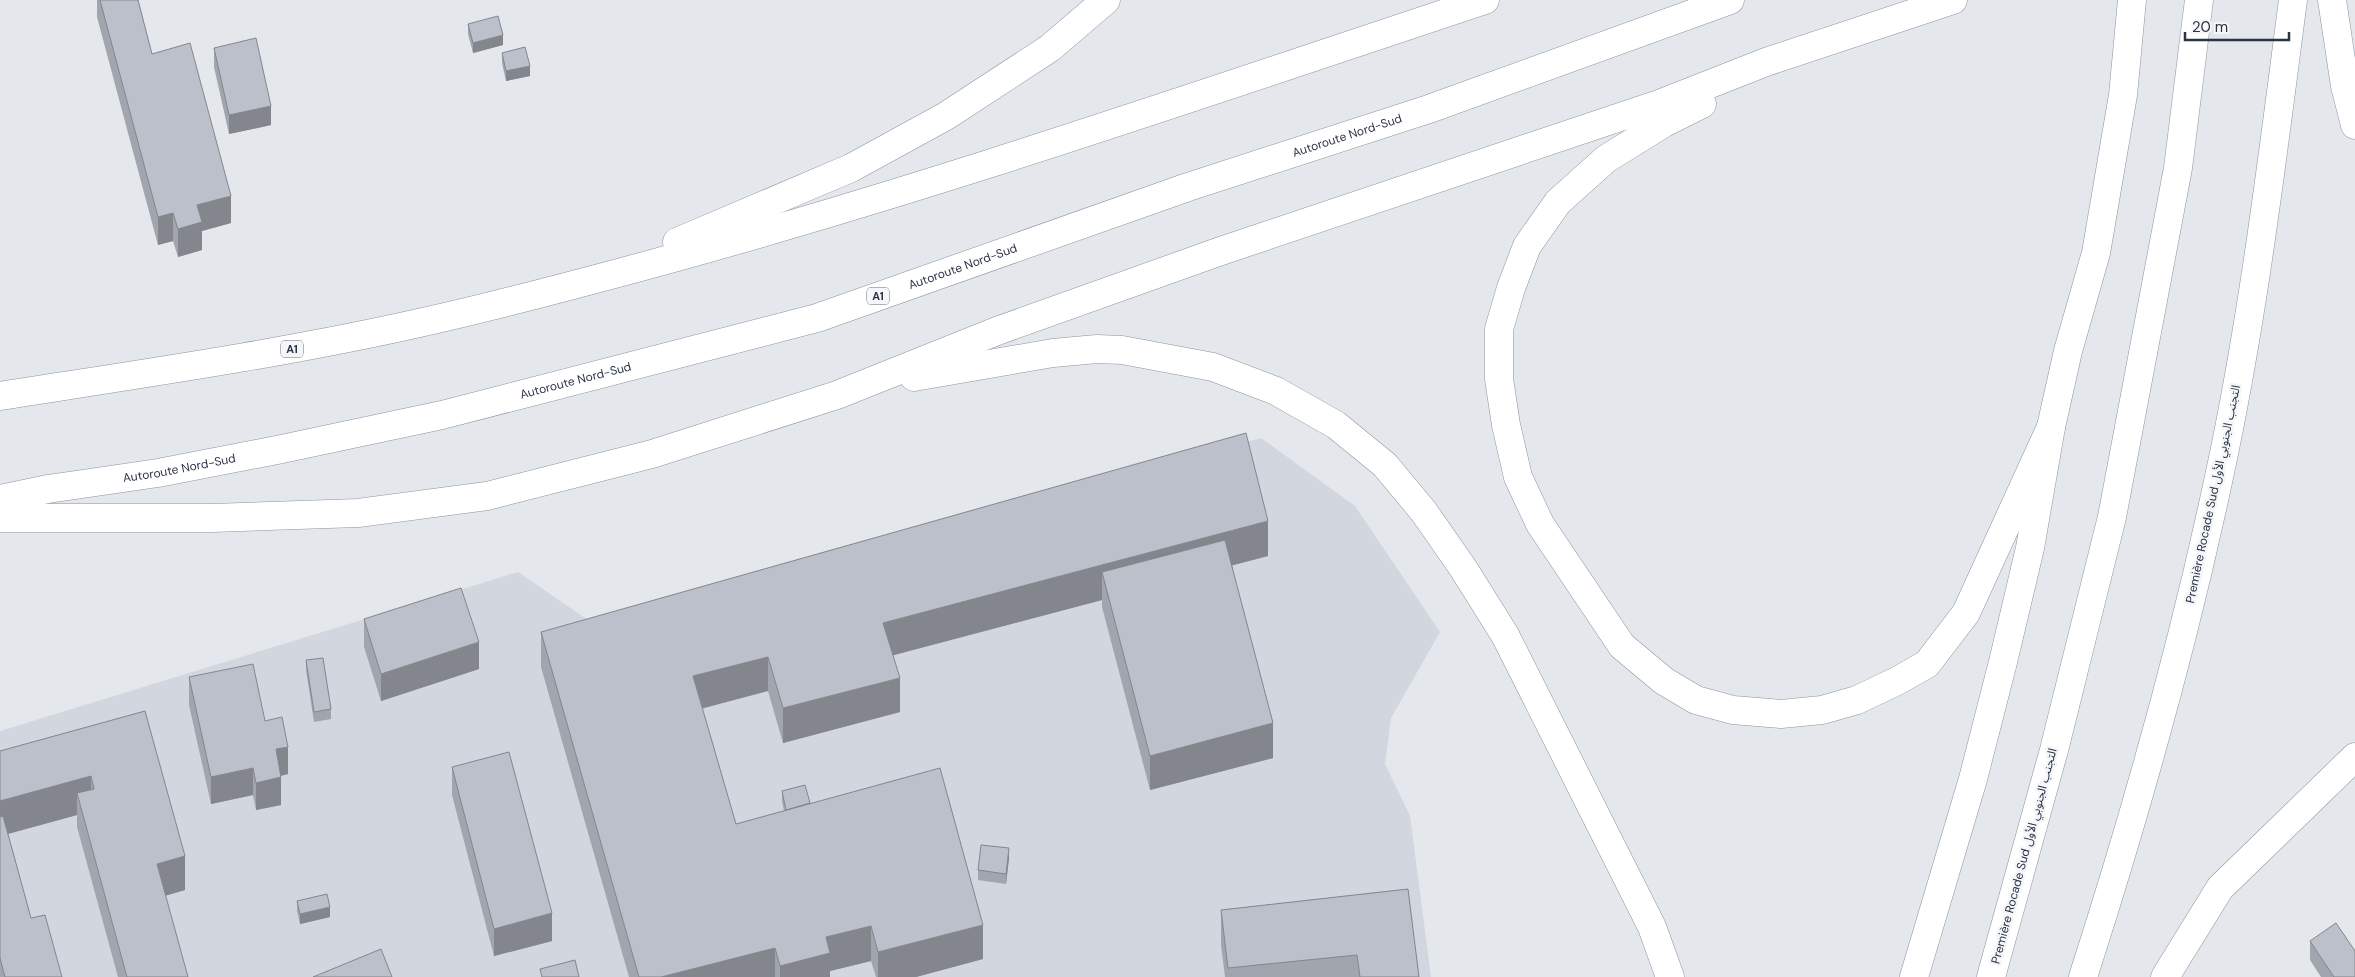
<svg xmlns="http://www.w3.org/2000/svg" width="2355" height="977" font-family="'DM Sans','Noto Sans Arabic',sans-serif">
  <style>
    .built { fill: #d2d6de }
    .lines { fill: none; stroke-linecap: round; stroke-linejoin: round }
    .motorway-casing { stroke: #8b94a3; stroke-width: 29 }
    .motorway { stroke: #fff; stroke-width: 28 }
    .wall { fill: #a1a5ae }
    .shaded-wall { fill: #83868d }
    .building { fill: #bbc0ca; stroke: #83868d }
    .labels { text-anchor: middle; stroke-width: 5; stroke-linejoin: round; paint-order: stroke }
    .shield { fill: #f4f6f9; stroke: #676e7b; stroke-width: 1 }
    .shield-label { font-size: 11px; font-weight: bold; fill: #2b3445 }
    .street-label { font-size: 12px; fill: #2b3445; stroke: #f4f6f9 }
  </style>
  <rect width="100%" height="100%" fill="#e4e7ec"/>
  <path class="built" d="M1261,438L1355,506L1440,632L1391,718L1385,764L1410,816L1431,977H31L0,836V731L518,572L588,620Z"/>
  <g class="lines">
    <defs>
      <g id="motorway">
        <path d="M2332,0L2345,86L2355,125"/>
        <path d="M1702,104L1664,123L1606,159L1558,202L1527,246L1511,288L1499,329V379L1506,425L1518,477L1540,524L1622,646L1664,681L1696,700L1733,710L1781,714L1822,710L1857,700L1897,681L1927,664L1966,613L2051,427"/>
        <path d="M677,242L851,168L946,116L1050,48L1106,0"/>
        <path d="M914,377L1053,353L1097,349L1122,350L1213,367L1276,391L1336,425L1385,465L1424,512L1463,568L1505,635L1652,927L1670,977"/>
        <path d="M0,396C140,374 281,354 419,323C487,308 555,290 622,272C914,194 1199,95 1485,0"/>
        <path id="s1" d="M0,499L48,489L158,473L277,450L442,415L817,318L1188,187L1429,109L1730,0"/>
        <path d="M0,518H212L358,513L487,496L652,454L837,395L997,331L1218,252L1659,104L1766,62L1953,0"/>
        <path d="M1914,977L1973,779L2003,662L2030,548L2051,427L2068,351L2096,253L2123,95L2132,0"/>
        <path d="M1991,977L2054,750L2112,517L2178,168L2199,0"/>
        <path d="M2083,977C2136,813 2183,646 2219,477C2253,320 2272,160 2293,0"/>
        <path d="M2165,977L2220,888L2355,757"/>
      </g>
    </defs>
    <use href="#motorway" class="motorway-casing"/>
    <use href="#motorway" class="motorway"/>
  </g>
  <path class="wall" d="M97,0H138L152,54L231,223L202,231V250L178,257L173,241L158,245L97,17Z
    M468,24L503,45L473,53L468,34Z
    M214,48L271,125L229,134L214,67Z
    M502,53L530,76L506,81L502,63Z
    M1268,556L1232,565L1273,758L1150,790L1102,607V600L893,655L900,712L783,743L768,691L702,708L736,824L784,811L782,801V791L810,803L983,959L916,977H876L871,961L830,971V977H629L541,667V632Z
    M364,619L479,669L381,701L364,647Z
    M306,660L331,709V719L314,722L306,670Z
    M189,677L265,721L288,774L281,776V805L256,810L253,795L211,804L189,705Z
    M145,711L185,890L165,896L188,977H118L77,827V815L8,834L31,918L62,977H0V751Z
    M452,767L552,941L494,956L452,795Z
    M1009,858L1006,884L978,880V870Z
    M1408,889L1419,977H1225L1221,945V910Z
    M297,901L330,917L300,924L297,911Z
    M2310,941L2355,977H2321L2310,960Z"/>
  <path class="shaded-wall" d="M503,35V45L473,53V43Z
    M530,66V76L506,81V71Z
    M271,106V125L229,134V115Z
    M231,196V223L202,231V250L178,257V229L197,205Z
    M173,213V241L158,245V217Z
    M1268,521V556L1108,598L1102,572V600L883,658V623Z
    M479,642V669L381,701V674Z
    M768,657V691L693,711V676Z
    M900,678V712L783,743V708Z
    M1273,723V758L1150,790V756Z
    M288,747V774L276,777V749Z
    M253,768V795L211,804V777Z
    M91,776V811L77,793V815L0,836V801Z
    M281,777V805L256,810V783Z
    M1009,848V858L1006,884V874Z
    M185,856V890L157,898V864Z
    M330,907V917L300,924V914Z
    M552,913V941L494,956V929Z
    M983,925V959L916,977H878V952Z
    M871,926V961L830,971V977H780V966L826,937Z
    M775,948V977H661Z"/>
  <path class="building" d="M100,0H138L152,54L190,43L231,196L197,205L202,222L178,229L173,213L158,217Z
    M498,16L503,35L473,43L468,24Z
    M256,38L271,106L229,115L214,48Z
    M525,47L530,66L506,71L502,53Z
    M1246,433L1268,521L883,623L900,678L783,708L768,657L693,676L736,824L940,768L983,925L878,952L871,926L826,937L830,953L780,966L775,948L661,977H639L541,632Z
    M1225,540L1273,723L1150,756L1102,572Z
    M461,588L479,642L381,674L364,619Z
    M323,658L331,709L314,712L306,660Z
    M253,664L265,721L282,717L288,747L276,749L281,777L256,783L253,768L211,777L189,677Z
    M145,711L185,856L157,864L188,977H127L77,793L94,789L91,776L0,801V751Z
    M509,752L552,913L494,929L452,767Z
    M805,785L810,803L786,810L782,791Z
    M3,816L31,918L45,915L62,977H5L0,958V817Z
    M981,845L1009,848L1006,874L978,870Z
    M1408,889L1419,977H1360L1357,955L1228,968L1221,910Z
    M327,894L330,907L300,914L297,901Z
    M2336,923L2355,951V977H2334L2310,941Z
    M381,949L392,977H313Z
    M575,960L579,977H542L540,969Z"/>
  <g class="labels">
    <g class="shield">
      <rect x="867" y="287.5" width="22" height="17" rx="4"/>
      <rect x="281" y="340.5" width="22" height="17" rx="4"/>
    </g>
    <g class="shield-label">
      <text x="878" y="300">A1</text>
      <text x="292" y="353">A1</text>
    </g>
    <g class="street-label">
      <text dy="4" stroke="none"><textPath href="#s1" startOffset="1398">Autoroute Nord-Sud</textPath></text>
      <text dy="4" stroke="none"><textPath href="#s1" startOffset="992">Autoroute Nord-Sud</textPath></text>
      <text dy="4" stroke="none"><textPath href="#s1" startOffset="588">Autoroute Nord-Sud</textPath></text>
      <text dy="4" stroke="none"><textPath href="#s1" startOffset="182">Autoroute Nord-Sud</textPath></text>
      <text transform="translate(2213 494) rotate(-78)" y="4">Première Rocade Sud التجنب الجنوبي الأول</text>
      <text transform="translate(2024 856) rotate(-75)" y="4">Première Rocade Sud التجنب الجنوبي الأول</text>
    </g>
  </g>
  <path d="M2185 32v8h104v-8" fill="none" stroke="#2b3445" stroke-width="2.5"/>
  <text x="2192" y="32" font-size="15" fill="#2b3445" stroke="#f4f6f9" stroke-width="4" paint-order="stroke">20 m</text>
</svg>
